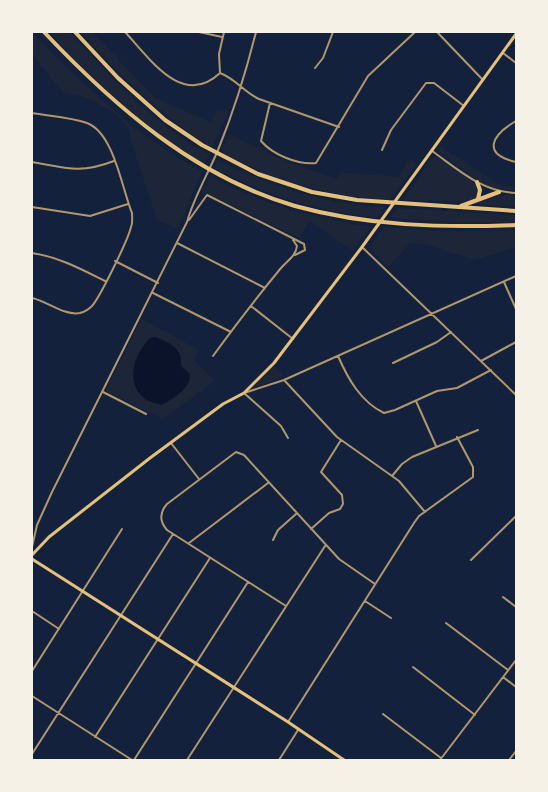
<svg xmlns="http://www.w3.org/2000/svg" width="548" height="792" font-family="Lato,sans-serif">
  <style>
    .green { fill: #1d2539 }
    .water { fill: #0b132b }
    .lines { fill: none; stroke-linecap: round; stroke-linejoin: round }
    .minor { stroke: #b1986c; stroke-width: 2 }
    .secondary { stroke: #e5c07b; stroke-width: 3 }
    .motorway { stroke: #e5c07b; stroke-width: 4 }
  </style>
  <rect width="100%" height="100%" fill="#14213d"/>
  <path class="green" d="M32,32C82,84 137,137 202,171L178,229L157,220L130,138C133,120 100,103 84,97C79,95 72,95 66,93C58,89 39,62 32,54Z
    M49,32H70C114,81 151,121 209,155L205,164C145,133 94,81 49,32Z
    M80,32H92L155,98L211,122L216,111L222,109L228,113L212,148C160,114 122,78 80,32Z
    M229,134L281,159L337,179L340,172L398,177L410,159L417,164L389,201C365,198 340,195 316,189C283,181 251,167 220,153Z
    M440,146L500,185L516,187V189H496L483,184L440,153L438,150Z
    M433,157H437L473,182L478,191L476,198L471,201L463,202L403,200Z
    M217,160C271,186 326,205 385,207L377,218C319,211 266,196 214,168Z
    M210,176C264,205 311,217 371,227L353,251L309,221L299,238L208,194L202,193Z
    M504,195H516V206L472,204L486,198Z
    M398,208L516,215V222H455L390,218Z
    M384,227L437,231L516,230V247L474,260L428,245L410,243L388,267L369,248Z
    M142,319L199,350L194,360L215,381L163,419L106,391Z
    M274,366L284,377L249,390Z"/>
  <path class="water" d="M155,337C170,343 183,348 181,365C182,368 185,369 188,372C197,385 170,401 161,405C156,403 148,402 144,398C124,381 135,353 150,338Z"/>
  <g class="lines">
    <path class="minor" d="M125,32C149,57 182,109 220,73
      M199,32L222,37
      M224,32L219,54L220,73C236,79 244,92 259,99L339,127
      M437,32L483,80
      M503,53L516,63
      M315,68L323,58L333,32
      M270,103L261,141C273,155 298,165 316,163L368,76L415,32
      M32,113C49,116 70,117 87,123C114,133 122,189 132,213C132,218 133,223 131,227C128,240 100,297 92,306C89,309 84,312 80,313C64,316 47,301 32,298
      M516,121C492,135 481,154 516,162
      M382,150L391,130L426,83H434L464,106
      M432,151C459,170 482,192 516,193
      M32,162C66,168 80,174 114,161
      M32,207L90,216L128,204
      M189,220L207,195L304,244L305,250L295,255
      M177,243L265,288
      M363,248L516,395
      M32,253C59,257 81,269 105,281
      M115,261L158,283
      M504,282L516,309
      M153,293L231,332
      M251,306L293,339
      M213,356C235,326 257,297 281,268C287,261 296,256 297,246L293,240
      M338,356C348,379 361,402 384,413L395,410L437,391L457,388L491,370
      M481,361L516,342
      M393,363L437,342L451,332
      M284,380L337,437L399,481L425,512
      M103,392L146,414
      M416,401L436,446
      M288,438L281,426L244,393L284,380L516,276
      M171,443L199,479
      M392,476L402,464L412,457L478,430
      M311,529L329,513L340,509L343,504L342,495L321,472L341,440
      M273,540L278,530L296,514
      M189,543L268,483
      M32,547L37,525L52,492L187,222C194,197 208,174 218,150C234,111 246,72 256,32
      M471,560L516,516
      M503,597L516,607
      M365,601L391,618
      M286,606L167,530C160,522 159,513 167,504L236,452L244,455L339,559L375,584
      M32,611L59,629
      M446,623L508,670
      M413,667L475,715
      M32,671L122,529
      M503,677L516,687
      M32,696L132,760
      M383,714L441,758
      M288,722L414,523L419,516L473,477V467L457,437
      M95,737L210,558
      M32,754L173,534
      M134,760L248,582
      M187,760L325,546
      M279,760L298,730
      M440,760L516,660
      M509,760L516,751"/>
    <path class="secondary" d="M32,555L49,537L150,458L223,404L244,393L274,363L362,247L516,34
      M32,559L288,722L344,760"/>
    <path class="motorway" d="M44,32C114,106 195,177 295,206C367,226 443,228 516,225
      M75,32L118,78L165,120L202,145L258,174L312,192L357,200L516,211
      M477,182L480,190L478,199
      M461,206L499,192"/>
  </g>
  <rect width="548" height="792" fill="none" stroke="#f6f1e7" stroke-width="66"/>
</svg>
